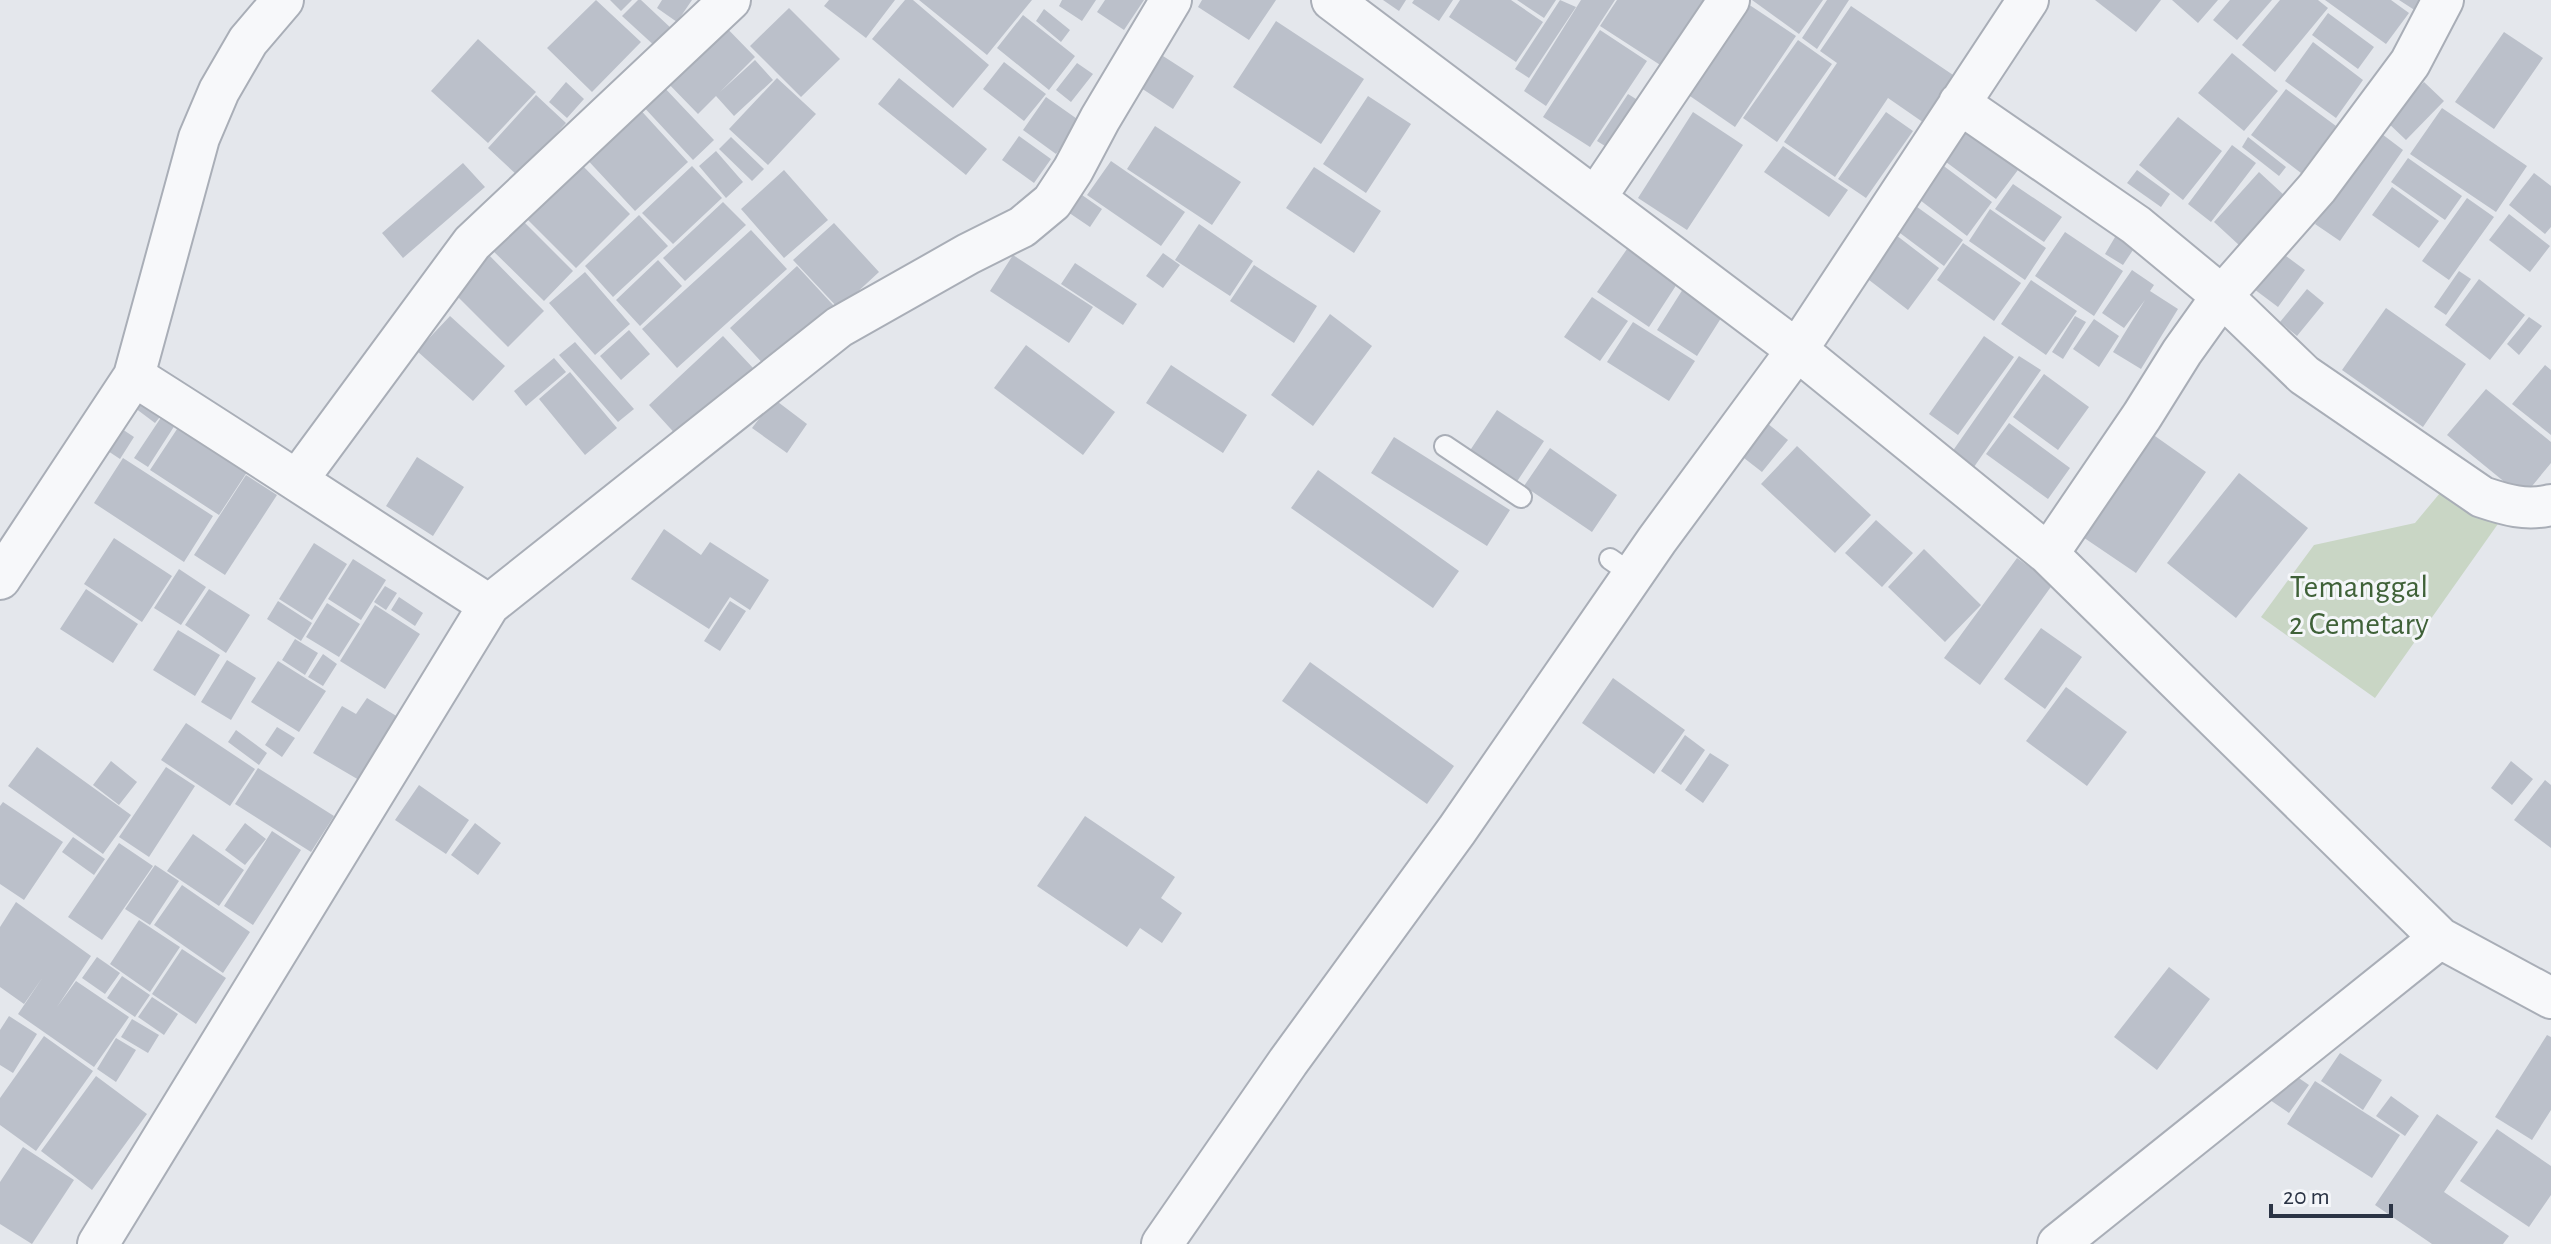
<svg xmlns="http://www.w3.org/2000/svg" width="2551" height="1244" font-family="'Alegreya Sans',sans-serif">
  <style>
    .green { fill: #c9d6c5 }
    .building { fill: #bbc0ca }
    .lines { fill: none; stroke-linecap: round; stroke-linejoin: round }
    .lane-casing { stroke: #a9aeb7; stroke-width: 24 }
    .street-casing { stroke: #a9aeb7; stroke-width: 44 }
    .lane { stroke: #f7f8fa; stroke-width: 20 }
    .street { stroke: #f7f8fa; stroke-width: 40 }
    .labels { text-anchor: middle; stroke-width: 6; stroke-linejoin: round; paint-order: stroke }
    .park-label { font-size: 32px; fill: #3f6138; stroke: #f4f6f9 }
  </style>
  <rect width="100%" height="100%" fill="#e4e7ec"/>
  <path class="green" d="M2445,487L2500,521L2375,698L2261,617L2314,545L2415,523Z"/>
  <path class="building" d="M596,0L641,42L592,92L547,48Z
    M610,0H632L621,11Z
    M638,0H641L673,30L657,48L622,16Z
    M662,0H692L677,22L657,8Z
    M829,0H895L866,38L824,6Z
    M905,0H913L989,65L953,108L872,39Z
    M919,0H1032L987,55Z
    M1062,0H1096L1082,21L1059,6Z
    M1105,0H1144L1124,30L1097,12Z
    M1202,0H1276L1249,40L1198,7Z
    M1383,0H1406L1399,11Z
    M1414,0H1453L1439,21L1412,3Z
    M1460,0H1511L1543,22L1516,62L1449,17Z
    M1517,0H1556L1544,18Z
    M1560,0L1576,7L1529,78L1515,69Z
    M1581,0H1615L1546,106L1524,91Z
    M1617,0H1713L1668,70L1600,26Z
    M1752,0H1823L1799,34Z
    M1827,0H1849L1817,49L1802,38Z
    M2095,0H2161L2136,32Z
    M2172,0H2218L2198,23Z
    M2230,0H2272L2237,40L2213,20Z
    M2280,0H2318L2328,8L2275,72L2242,45Z
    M2325,0H2391L2409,13L2386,44Z
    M2399,0H2424L2416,11Z
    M1748,4L1796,36L1735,127L1687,94Z
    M1851,6L1959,79L1927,125L1888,98L1835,177L1784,142L1837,63L1820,51Z
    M789,8L840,59L801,97L750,46Z
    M1044,9L1070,30L1061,42L1036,21Z
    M2328,13L2374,47L2358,69L2312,35Z
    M1023,15L1075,56L1049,90L997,48Z
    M718,19L755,57L720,92L755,60L773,80L734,116L716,96L698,114L661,76Z
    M1276,21L1364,79L1321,144L1233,87Z
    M1600,30L1647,61L1590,147L1543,117Z
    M2504,32L2543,58L2494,129L2455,102Z
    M478,39L536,92L488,143L431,91Z
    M1798,40L1832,64L1777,142L1743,118Z
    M2313,42L2363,80L2336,118L2285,81Z
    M2232,53L2278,91L2244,131L2198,93Z
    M1163,56L1194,76L1173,109L1141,88Z
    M1004,62L1046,94L1024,121L983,89Z
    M1077,63L1093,74L1071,102L1056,90Z
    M777,78L816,114L768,165L729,129Z
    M899,78L987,149L966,175L878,104Z
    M566,82L584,99L567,118L549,102Z
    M2424,82L2444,101L2406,140L2386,121Z
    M661,84L714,140L693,160L640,103Z
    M2286,89L2336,126L2301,173L2251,135Z
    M1628,94L1644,104L1613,151L1597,141Z
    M536,95L566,123L518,176L488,148Z
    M1368,96L1411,124L1366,193L1323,164Z
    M1046,97L1080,121L1056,154L1023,130Z
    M636,105L688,162L635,211L582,154Z
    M2442,108L2527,166L2496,212L2410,154Z
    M1693,112L1743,145L1687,230L1638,198Z
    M1886,112L1913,131L1866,198L1838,179Z
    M2178,117L2222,151L2183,200L2139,165Z
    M1970,122L2024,162L1996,199L1942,159Z
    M1155,126L1241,182L1212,225L1127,169Z
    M2378,131L2403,150L2340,241L2315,224Z
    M1019,136L1051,159L1034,183L1002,160Z
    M731,137L764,169L752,181L719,149Z
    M2248,137L2286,167L2279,176L2242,147Z
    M2232,145L2256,163L2211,222L2188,204Z
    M1783,146L1848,190L1829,217L1764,172Z
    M716,151L743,182L726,198L699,166Z
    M2408,158L2462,196L2445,220L2391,182Z
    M1111,161L1185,212L1161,246L1087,195Z
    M579,162L630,214L576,268L524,216Z
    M463,163L485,187L403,258L382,233Z
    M1941,164L1992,202L1967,236L1916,197Z
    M692,166L722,198L673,244L642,213Z
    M1314,167L1381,211L1354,253L1286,208Z
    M784,170L828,220L784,258L741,209Z
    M2137,170L2170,194L2161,207L2127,183Z
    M2259,172L2297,207L2252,257L2214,222Z
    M2534,173L2551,186V227L2545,234L2509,205Z
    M2013,184L2062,217L2044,242L1995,209Z
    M2392,187L2439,221L2419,248L2372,215Z
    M1072,188L1102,209L1090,227L1059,206Z
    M2467,198L2494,217L2449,280L2422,261Z
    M1906,199L1963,240L1944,266L1888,224Z
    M723,202L746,225L685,281L663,258Z
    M1990,209L2046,248L2025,280L1969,241Z
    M514,212L573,271L544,301L484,242Z
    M2509,214L2550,246L2530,272L2489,240Z
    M639,215L668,246L613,297L585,266Z
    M834,223L879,272L839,309L793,260Z
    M1199,224L1253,261L1230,296L1175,260Z
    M751,230L787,269L677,368L642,329Z
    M1892,232L1939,268L1908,310L1860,273Z
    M2065,232L2123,271L2094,316L2035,276Z
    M2118,232L2137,244L2123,265L2105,254Z
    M1963,243L2021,283L1994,321L1937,280Z
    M1627,249L1677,284L1649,327L1597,292Z
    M2278,250L2305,270L2278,307L2250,286Z
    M486,252L544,311L508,347L450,289Z
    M1163,253L1180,265L1163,288L1146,276Z
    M1013,255L1093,307L1069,343L990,291Z
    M658,260L682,286L640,326L616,300Z
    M1075,263L1137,304L1123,325L1061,284Z
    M1254,265L1317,306L1294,343L1230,301Z
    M797,266L834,306L767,368L730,328Z
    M2132,270L2154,285L2150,291L2178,309L2141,369L2113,352L2145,300L2124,328L2102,313Z
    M2459,271L2471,279L2446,315L2434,307Z
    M585,272L630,324L595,355L549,303Z
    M1690,278L1730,304L1697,356L1657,330Z
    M2479,279L2525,315L2490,360L2445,325Z
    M2031,280L2077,311L2046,355L2001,324Z
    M2307,289L2324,303L2297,336L2280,322Z
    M1592,297L1628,321L1600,361L1564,337Z
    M2386,308L2466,364L2423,427L2342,370Z
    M1330,314L1372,346L1313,426L1271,395Z
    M450,316L505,366L473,401L417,351Z
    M2075,316L2086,322L2063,359L2052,352Z
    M2529,317L2542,326L2519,355L2507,344Z
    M2094,319L2119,336L2099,367L2073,349Z
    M1633,322L1695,361L1669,401L1607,362Z
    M629,330L650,354L621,380L600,356Z
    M723,336L754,369L679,438L649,405Z
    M1984,336L2014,357L1958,435L1929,414Z
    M575,342L634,409L618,422L559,355Z
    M1026,345L1115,412L1083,455L994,388Z
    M2019,356L2041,370L1974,467L1952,452Z
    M554,358L566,372L526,406L514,391Z
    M1171,365L1247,415L1223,453L1146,403Z
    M2545,365L2551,370V435L2512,404Z
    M570,372L617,428L585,455L539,399Z
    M2044,374L2089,407L2058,450L2013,417Z
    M2486,389L2551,442V463L2523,497L2447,435Z
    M146,393L167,408L155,423L135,408Z
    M774,399L807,424L787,453L752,428Z
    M1497,410L1544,441L1514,486L1467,455Z
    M162,416L175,425L148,467L134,458Z
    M1762,419L1788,440L1762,472L1735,451Z
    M183,420L251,466L219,515L150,470Z
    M2009,423L2070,468L2048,499L1986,454Z
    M116,425L134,437L120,459L102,447Z
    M2145,429L2206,472L2136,573L2074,531Z
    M1394,437L1510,510L1487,546L1371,473Z
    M1797,446L1871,515L1835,553L1761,484Z
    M1550,448L1617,495L1592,532L1524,486Z
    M417,457L464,487L433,536L386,506Z
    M123,458L213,516L184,562L94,503Z
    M1318,470L1459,571L1433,608L1291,508Z
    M2239,473L2308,528L2236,618L2167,563Z
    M246,475L277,495L225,575L194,555Z
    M1876,520L1913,553L1882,587L1845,553Z
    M664,529L701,555L710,542L769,580L750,610L730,597L709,629L631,579Z
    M114,538L172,576L142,622L84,584Z
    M314,543L347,564L312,620L279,599Z
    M1924,549L1981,605L1945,642L1888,587Z
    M2017,558L2053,584L1980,685L1944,658Z
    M353,559L386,580L361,620L328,599Z
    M179,569L206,587L181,625L154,608Z
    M385,586L397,593L386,610L374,602Z
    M86,589L138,624L113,663L60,629Z
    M209,589L250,615L226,653L185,625Z
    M399,597L423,613L415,626L391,610Z
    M278,601L312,623L301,641L267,619Z
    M730,601L746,611L720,651L704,641Z
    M327,603L360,624L339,657L306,637Z
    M375,605L420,634L385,689L340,661Z
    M2041,628L2082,657L2045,709L2004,679Z
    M178,630L220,655L195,696L153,670Z
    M295,639L318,653L305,675L282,660Z
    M323,654L337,664L323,686L308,677Z
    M227,660L256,678L231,720L201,702Z
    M278,661L326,691L299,732L251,702Z
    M1310,662L1454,766L1427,804L1282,701Z
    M1613,678L1685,730L1654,774L1582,723Z
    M2066,687L2127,732L2087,786L2026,741Z
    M367,698L398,717L359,780L313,753L342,706L356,714Z
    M186,723L255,769L230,806L161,760Z
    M277,727L295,738L282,757L265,745Z
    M236,730L267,753L259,765L228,742Z
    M1685,735L1705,750L1681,785L1661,771Z
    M37,747L131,815L103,854L8,786Z
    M1710,753L1729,765L1703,803L1685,790Z
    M111,761L137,782L119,805L93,785Z
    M2511,761L2533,779L2512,805L2491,788Z
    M166,767L195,786L149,857L119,837Z
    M258,768L334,816L311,852L235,804Z
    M2545,780L2551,785V848L2514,820Z
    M419,785L469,820L446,854L395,820Z
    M3,802L63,842L24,900L0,884V806Z
    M1085,816L1175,877L1161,898L1182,913L1162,943L1140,928L1127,947L1037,886Z
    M245,823L266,839L245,865L225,850Z
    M475,823L501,843L478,875L451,855Z
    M272,831L301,850L253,925L224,906Z
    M193,834L244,870L219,906L167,871Z
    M73,837L105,859L94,875L62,852Z
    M119,843L153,866L102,940L68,917Z
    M155,865L179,881L150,925L125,909Z
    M182,885L250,932L223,973L154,925Z
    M16,902L91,956L57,1007L76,981L129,1017L94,1067L18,1014L43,977L24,1004L0,987V927Z
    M139,920L180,947L150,992L110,964Z
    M182,949L226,978L196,1024L152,994Z
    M97,957L120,973L105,994L82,978Z
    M2169,967L2210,999L2157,1070L2114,1037Z
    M122,976L150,995L135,1017L107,998Z
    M152,997L178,1014L164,1035L138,1017Z
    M9,1016L37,1034L13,1073L0,1065V1030Z
    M132,1019L159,1035L148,1053L121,1037Z
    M2547,1035L2551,1037V1110L2532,1140L2495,1117Z
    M44,1036L93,1071L36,1151L0,1125V1098Z
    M116,1038L136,1050L116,1082L97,1069Z
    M2340,1053L2382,1080L2363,1110L2321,1081Z
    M2290,1072L2309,1085L2289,1113L2270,1100Z
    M96,1076L147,1114L92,1190L41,1151Z
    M2315,1081L2400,1135L2372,1178L2287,1124Z
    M2391,1096L2419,1116L2405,1136L2376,1116Z
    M2437,1114L2478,1142L2444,1192L2509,1236L2503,1244H2432L2375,1205Z
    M2497,1129L2551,1166V1195L2529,1227L2460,1181Z
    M23,1147L74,1180L32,1244L0,1224V1182Z"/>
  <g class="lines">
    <defs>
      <path id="lane" d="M1445,446L1521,497
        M1610,559L1633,575"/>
      <path id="street" d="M1332,0L1797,350L2048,554L2440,938L2551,998
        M1959,103L2136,225L2222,296L2304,375L2482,497C2506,505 2526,511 2551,505
        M1596,197L1729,0
        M134,376C253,451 370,529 489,605
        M298,479L472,243L730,0
        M2048,554L2142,416L2182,352L2222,296L2317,188L2410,63L2443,0
        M0,579L134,376L199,138L219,91L248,41L283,0
        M98,1244L489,605L839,327L968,254L1022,227L1052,202L1073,170L1100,119L1171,0
        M1162,1244L1288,1062L1457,830L1657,540L1797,350L2028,0
        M2058,1244L2440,938"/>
    </defs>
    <use href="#lane" class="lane-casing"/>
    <use href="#street" class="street-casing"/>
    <use href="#lane" class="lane"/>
    <use href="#street" class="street"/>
  </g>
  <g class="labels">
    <g class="park-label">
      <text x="2359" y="597">Temanggal<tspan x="2359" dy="37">2 Cemetary</tspan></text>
    </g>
  </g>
  <path d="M2271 1204v12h120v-12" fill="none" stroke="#2b3445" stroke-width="4"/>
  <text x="2283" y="1204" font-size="24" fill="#2b3445" stroke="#f4f6f9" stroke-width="6" paint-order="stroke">20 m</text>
</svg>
